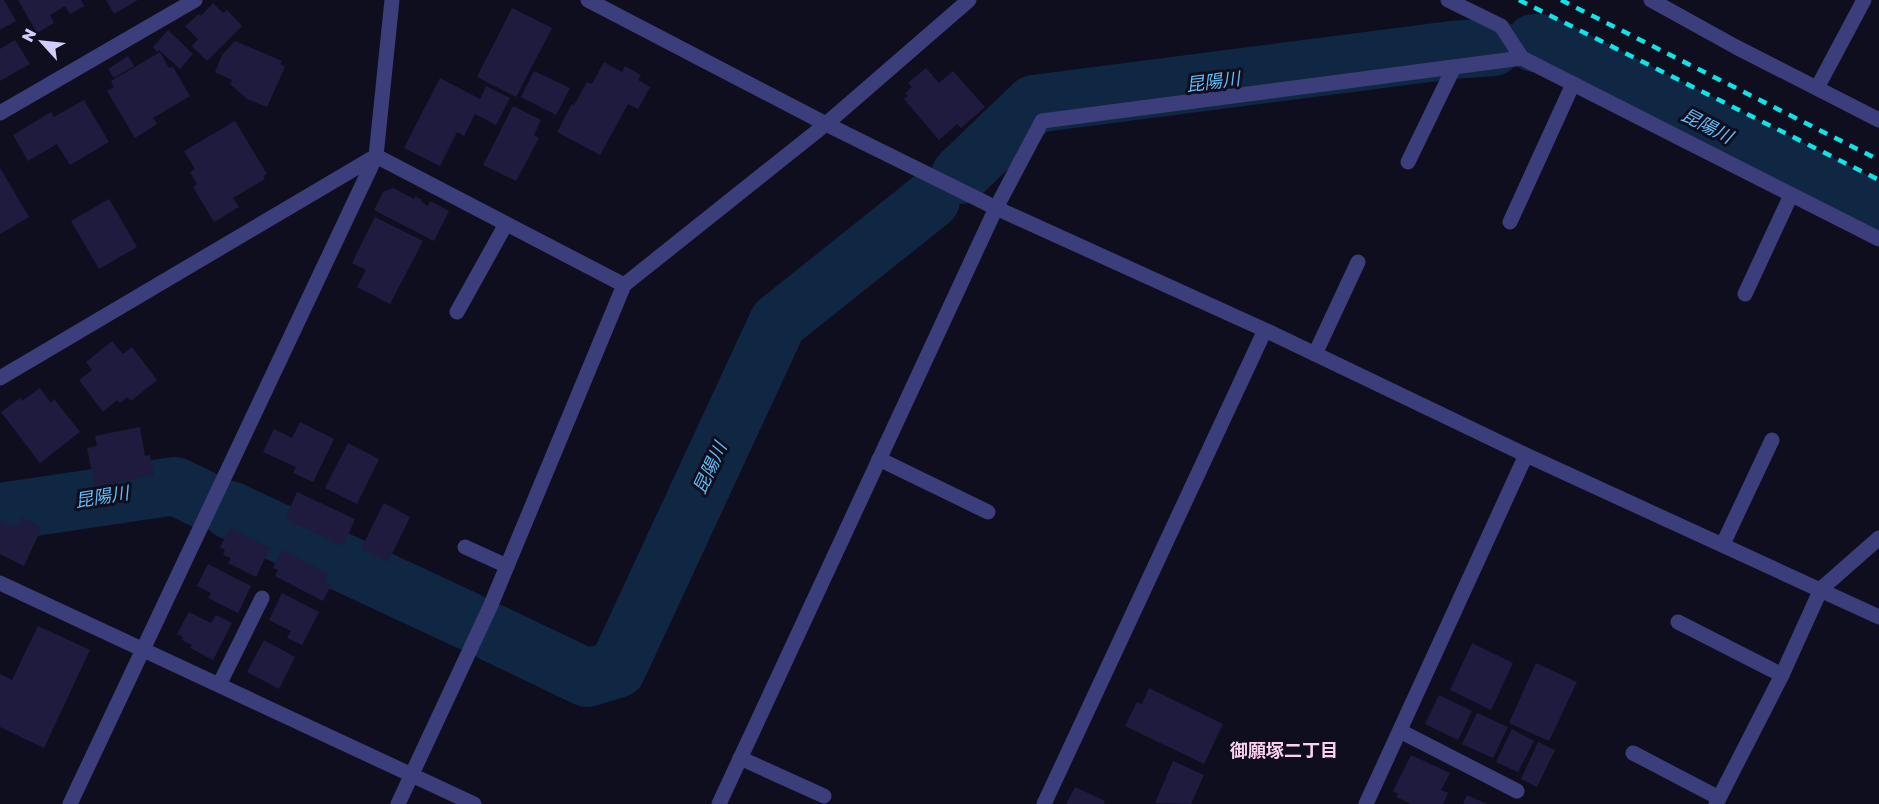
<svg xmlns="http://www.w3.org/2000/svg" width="1879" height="804" font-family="'Golos Text','Noto Sans JP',sans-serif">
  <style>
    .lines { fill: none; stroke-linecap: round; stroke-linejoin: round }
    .river { stroke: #0f2742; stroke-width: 58 }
    .building { fill: #1f1b3f }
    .service { stroke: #3c3e7b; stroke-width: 15 }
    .minor { stroke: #3c3e7b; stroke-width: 15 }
    .rail { stroke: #0ee5e9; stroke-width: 4.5; stroke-dasharray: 9 8; stroke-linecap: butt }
    .labels { text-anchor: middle; stroke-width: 6; stroke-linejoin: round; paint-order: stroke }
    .water-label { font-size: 18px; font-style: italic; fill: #63bef6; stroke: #0f0e1f }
    .neighbourhood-label { font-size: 18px; font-weight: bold; fill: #fcd1f0; stroke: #0f0e1f }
  </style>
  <rect width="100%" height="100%" fill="#0f0e1f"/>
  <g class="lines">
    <path class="river" d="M1534,43H1541L1879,213
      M960,175L1034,104L1452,50L1493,47
      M230,510L468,621
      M0,512L175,486L202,499
      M493,633L587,678L617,669L778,322L931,200"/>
  </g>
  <path class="building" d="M0,0H4L16,21L0,30Z
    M18,0H81L84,6L70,14L65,6L50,15L54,23L37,33Z
    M106,0H138L114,14Z
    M213,3L223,13L227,10L242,26L207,61L192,46L198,39L185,26L199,14L201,16Z
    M512,8L552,28L516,97L477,77Z
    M168,30L193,54L180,69L159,50L157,52L153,47Z
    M15,40L30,64L0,81V49Z
    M235,41L282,61L280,64L285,67L267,107L247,99L230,84L232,80L215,72L222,55Z
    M160,52L169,68L173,67L190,96L153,118L157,124L135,138L107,91L114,87L111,81Z
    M128,56L134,66L114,78L108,69Z
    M604,62L622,72L625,66L641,75L638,80L650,87L638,109L628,104L600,155L557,132L572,104L574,105L587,82L592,84Z
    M926,68L939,83L953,71L985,107L961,128L957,124L939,140L904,99L908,96L905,93L912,87L908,83Z
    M534,71L570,88L556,115L521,97Z
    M440,78L480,99L486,86L510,98L496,125L475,114L464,136L457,132L440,166L404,148Z
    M84,100L109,142L70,165L57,144L28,161L13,135L51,112L54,117Z
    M513,106L541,120L534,135L539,138L516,181L483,165Z
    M235,121L267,174L263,176L265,179L233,198L239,207L214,222L193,187L197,184L190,172L195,169L184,151Z
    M0,168L29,217L0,234Z
    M393,188L414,199L415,196L422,200L421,202L428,206L430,201L449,211L434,241L374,210L383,192Z
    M109,199L137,247L99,269L71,221Z
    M375,217L423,241L390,304L357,287L366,270L352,263Z
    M112,341L123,354L132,347L157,380L131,401L128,397L120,403L117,400L103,412L79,380L92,370L86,362Z
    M40,388L51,403L54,399L80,432L40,463L1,412L20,398L22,401Z
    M300,422L334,439L313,482L293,473L296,467L263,452L274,429L292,438Z
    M140,427L145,456L150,455L154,475L95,486L87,448L97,446L95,436Z
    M348,443L379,459L357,504L325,488Z
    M297,492L355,519L343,546L285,519Z
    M384,503L410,517L388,562L361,549Z
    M22,517L42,527L24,566L0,554V521L13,527L14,524L18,526Z
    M230,528L270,548L256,577L228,563L231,558L223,555L225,550L220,547Z
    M282,550L329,574L325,582L331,586L323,601L275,576L278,570L273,568Z
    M208,564L251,586L238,613L208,598L211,593L197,586Z
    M282,593L319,612L302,645L287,638L291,631L269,620Z
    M189,612L211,623L216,615L232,623L213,660L190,648L192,645L182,640L183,637L177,634Z
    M38,626L90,650L44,748L0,727V674L12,680Z
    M264,640L295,657L279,689L247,672Z
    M1472,643L1513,663L1491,710L1450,690Z
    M1536,663L1577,682L1549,741L1509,723Z
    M1149,688L1223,724L1204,764L1125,726L1137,702L1142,704Z
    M1439,695L1472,711L1458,740L1425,724Z
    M1477,713L1508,727L1493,758L1462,744Z
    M1512,729L1534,741L1518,772L1496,762Z
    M1538,742L1555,750L1537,787L1521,779Z
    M1411,755L1450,773L1441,790L1448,793L1443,804H1411L1396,797L1398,794L1393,791Z
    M1173,761L1204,775L1191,804L1155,803Z
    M1075,787L1105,801L1104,804H1066Z
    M1467,795L1487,804H1463Z"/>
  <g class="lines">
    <path class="service" d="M1408,162L1454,67
      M1510,222L1573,84
      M1745,294L1791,195
      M1315,354L1358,262
      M879,459L988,512
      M465,547L507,566
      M1678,622L1782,675
      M1400,731L1517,791
      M1633,753L1719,798
      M740,758L824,796"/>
    <path class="minor" d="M588,0L826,124L996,208L1265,330L1526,455L1879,617
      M1448,0L1501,26L1522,58L1879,239
      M1651,0L1736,47L1879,120
      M1817,88L1864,0
      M0,113L195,0
      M376,156L624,285
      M457,312L506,224
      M0,378L376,156
      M1723,544L1772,440
      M0,583L474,804
      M219,685L262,598
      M70,804L376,156L392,0
      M398,804L490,607L624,285L826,124L969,0
      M719,804L996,208L1042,121L1522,58
      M1044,804L1265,330
      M1366,804L1526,455
      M1716,804L1782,675L1821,589L1879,538"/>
    <path class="rail" d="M1519,0L1879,180
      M1561,0L1879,160"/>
  </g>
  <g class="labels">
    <g class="water-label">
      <text transform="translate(1213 82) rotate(-7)" y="6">昆陽川</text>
      <text transform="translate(1707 126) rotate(27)" y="6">昆陽川</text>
      <text transform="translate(710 468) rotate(-65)" y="6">昆陽川</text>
      <text transform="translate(102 497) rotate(-9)" y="6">昆陽川</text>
    </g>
    <g class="neighbourhood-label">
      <text x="1284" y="757">御願塚二丁目</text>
    </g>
  </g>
  <g transform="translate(42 42) rotate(297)" stroke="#0f0e1f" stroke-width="4.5" paint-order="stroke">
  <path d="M0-4.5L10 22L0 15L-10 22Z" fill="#d0cffc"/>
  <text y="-9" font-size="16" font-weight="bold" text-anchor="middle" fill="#d0cffc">N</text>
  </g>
</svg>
